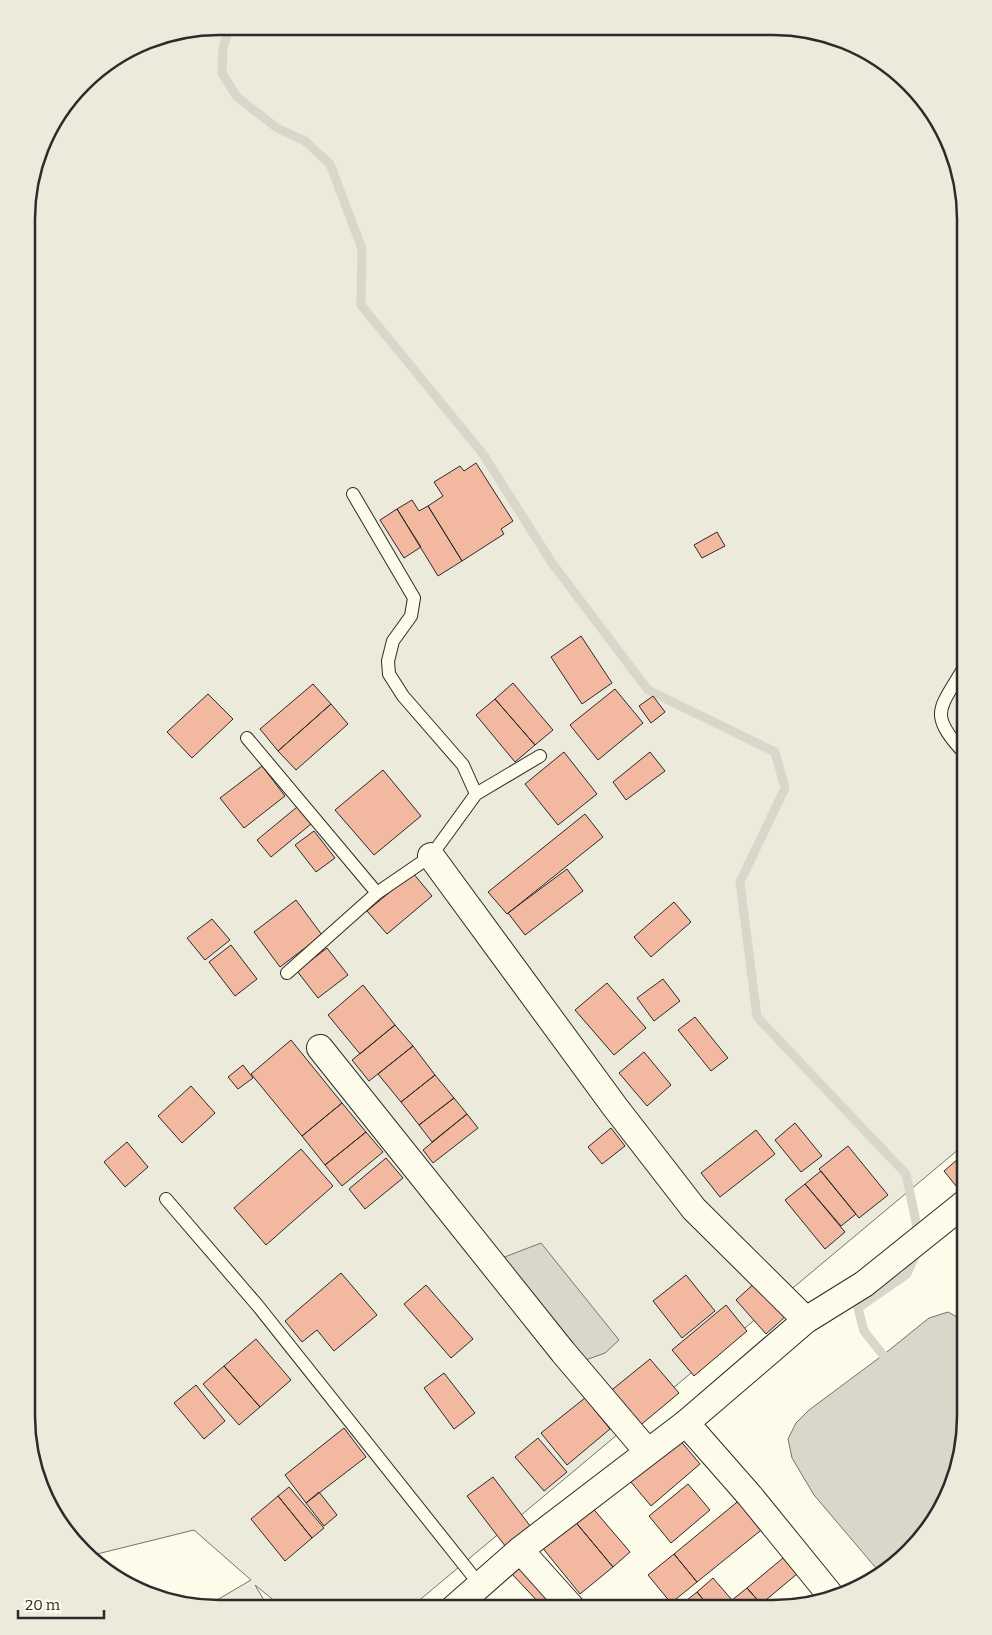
<svg xmlns="http://www.w3.org/2000/svg" width="992" height="1635" font-family="Bitter,serif">
  <style>
    .green { fill: #ecebdb; stroke: #74746e }
    .water { fill: #d8d7c9; stroke: #74746e }
    .lines { fill: none; stroke-linecap: round; stroke-linejoin: round }
    .stream { stroke: #d8d7c9; stroke-width: 9 }
    .building { fill: #f2b8a0; stroke: #2b2b2b }
    .service-casing { stroke: #2b2b2b; stroke-width: 14 }
    .minor-casing { stroke: #2b2b2b; stroke-width: 28 }
    .service { stroke: #fdfbea; stroke-width: 12 }
    .minor { stroke: #fdfbea; stroke-width: 26 }
    .rim { fill: none; stroke: #2b2b2b; stroke-width: 2.5 }
  </style>
  <rect width="100%" height="100%" fill="#fdfbea"/>
  <path class="green" d="M219,26L798,28L847,41L890,66L926,102L951,146L966,219L965,1144L410,1608L282,1607L255,1585L268,1607H205L251,1580L194,1530L89,1556L66,1533L41,1489L26,1416L28,194L46,134L92,74L146,41Z"/>
  <path class="water" d="M541,1243L619,1340L605,1353L583,1361L502,1258Z
    M948,1312L957,1317L965,1326V1429L955,1478L925,1534L890,1569L881,1574L814,1495L792,1458L788,1439L796,1423L809,1410L883,1355L929,1318Z"/>
  <g class="lines">
    <path class="stream" d="M230,26L223,48L222,73L237,97L277,128L305,141L330,164L362,249L361,305L483,454L552,563L648,690L775,752L785,788L740,882L757,1017L906,1174L917,1227
      M883,1355L864,1331L858,1308L907,1274L918,1249"/>
  </g>
  <path class="building" d="M476,463L513,521L501,529L504,534L462,561L428,506L443,496L434,482L460,466L464,471Z
    M412,500L419,511L428,506L462,561L438,576L397,509Z
    M397,509L421,547L404,558L380,520Z
    M717,532L725,546L702,558L694,545Z
    M581,636L612,683L582,704L551,657Z
    M513,683L553,730L535,745L495,699Z
    M313,684L331,704L278,751L260,729Z
    M615,689L643,723L598,760L570,725Z
    M208,694L233,719L192,758L167,732Z
    M653,696L665,712L651,723L639,706Z
    M495,699L535,745L515,762L476,715Z
    M331,704L348,724L296,770L278,751Z
    M564,752L597,794L558,825L525,784Z
    M650,752L665,771L626,800L613,782Z
    M262,766L285,796L244,828L220,798Z
    M383,770L421,816L374,855L335,810Z
    M297,807L311,824L271,857L257,840Z
    M585,814L603,837L507,914L488,892Z
    M314,831L335,858L316,872L295,845Z
    M567,869L583,891L525,935L508,913Z
    M413,873L432,896L387,934L367,911Z
    M296,900L322,935L280,967L254,932Z
    M674,902L691,922L651,957L634,937Z
    M212,919L230,940L205,960L187,938Z
    M231,945L257,979L235,996L209,962Z
    M327,948L348,975L318,998L297,971Z
    M663,979L680,1001L654,1021L637,998Z
    M607,983L646,1028L614,1055L575,1010Z
    M363,985L395,1025L360,1054L328,1015Z
    M695,1017L728,1058L711,1071L678,1030Z
    M395,1025L413,1046L369,1081L352,1060Z
    M291,1040L342,1103L302,1136L251,1074Z
    M413,1046L435,1075L401,1102L378,1074Z
    M644,1052L671,1085L647,1106L619,1073Z
    M243,1065L253,1078L238,1089L228,1077Z
    M435,1075L454,1098L419,1125L401,1102Z
    M191,1086L215,1113L182,1143L158,1116Z
    M454,1098L467,1114L432,1142L419,1125Z
    M342,1103L366,1132L325,1165L302,1136Z
    M467,1114L478,1128L433,1163L423,1150Z
    M795,1123L822,1156L801,1172L775,1140Z
    M611,1128L625,1146L602,1164L588,1147Z
    M756,1130L775,1154L720,1197L701,1173Z
    M366,1132L383,1152L342,1186L325,1165Z
    M127,1142L148,1167L125,1187L104,1162Z
    M848,1146L888,1195L859,1218L819,1169Z
    M301,1149L333,1186L266,1245L234,1208Z
    M965,1153V1186L960,1191L944,1171Z
    M386,1158L403,1178L365,1209L349,1189Z
    M821,1171L856,1214L841,1226L805,1184Z
    M805,1184L845,1232L825,1249L785,1200Z
    M341,1273L377,1315L334,1351L317,1330L302,1342L285,1321Z
    M686,1275L715,1311L682,1338L653,1301Z
    M756,1282L786,1316L766,1334L736,1300Z
    M426,1285L473,1339L451,1358L404,1304Z
    M726,1305L747,1331L694,1376L672,1350Z
    M256,1339L291,1380L260,1407L224,1366Z
    M650,1359L679,1393L637,1428L608,1393Z
    M224,1366L260,1407L239,1425L203,1384Z
    M444,1373L475,1413L454,1429L424,1388Z
    M196,1385L225,1421L204,1439L174,1403Z
    M585,1398L610,1429L567,1465L541,1433Z
    M344,1428L366,1457L306,1503L285,1475Z
    M538,1438L567,1472L544,1491L515,1457Z
    M679,1439L700,1464L651,1506L630,1481Z
    M493,1477L534,1531L509,1551L467,1496Z
    M688,1484L710,1510L671,1543L649,1516Z
    M289,1487L324,1528L312,1538L278,1496Z
    M319,1492L337,1515L324,1526L306,1503Z
    M278,1496L312,1538L285,1561L251,1519Z
    M742,1498L765,1527L697,1582L674,1554Z
    M590,1505L630,1552L613,1567L573,1519Z
    M573,1519L613,1567L580,1594L541,1546Z
    M674,1554L697,1582L671,1603L648,1575Z
    M783,1558L797,1574L761,1604L747,1588Z
    M526,1560L556,1591L541,1605L512,1574Z
    M713,1578L732,1600L739,1609H711L697,1592Z
    M747,1588L761,1604L756,1609H739L732,1600Z
    M697,1592L711,1609L678,1608H677Z"/>
  <g class="lines">
    <defs>
      <path id="service" d="M247,738L377,893L431,856L476,794L463,765L403,696L389,674L388,661L393,641L411,616L414,598L353,494
        M966,755C926,712 940,710 966,664
        M476,794L540,756
        M287,973L377,893
        M166,1199L258,1306L480,1585"/>
      <path id="minor" d="M431,856L615,1107L694,1209L806,1320
        M320,1048L563,1352L647,1451
        M686,1423L750,1496L832,1597
        M520,1550L572,1608
        M454,1608L520,1550L686,1423L806,1320L864,1284L965,1203"/>
    </defs>
    <use href="#service" class="service-casing"/>
    <use href="#minor" class="minor-casing"/>
    <use href="#service" class="service"/>
    <use href="#minor" class="minor"/>
  </g>
  <path d="M0 0H992V1635H0ZM219 35H773A184 184 0 0 1 957 219V1416A184 184 0 0 1 773 1600H219A184 184 0 0 1 35 1416V219A184 184 0 0 1 219 35Z" fill="#eceadb" fill-rule="evenodd"/>
  <path class="rim" d="M219 35H773A184 184 0 0 1 957 219V1416A184 184 0 0 1 773 1600H219A184 184 0 0 1 35 1416V219A184 184 0 0 1 219 35Z"/>
  <path d="M18 1610v8h86v-8" fill="none" stroke="#2b2b2b" stroke-width="2.5"/>
  <text x="25" y="1610" font-size="15" fill="#2b2b2b" stroke="#fdfbea" stroke-width="4" paint-order="stroke">20 m</text>
</svg>
